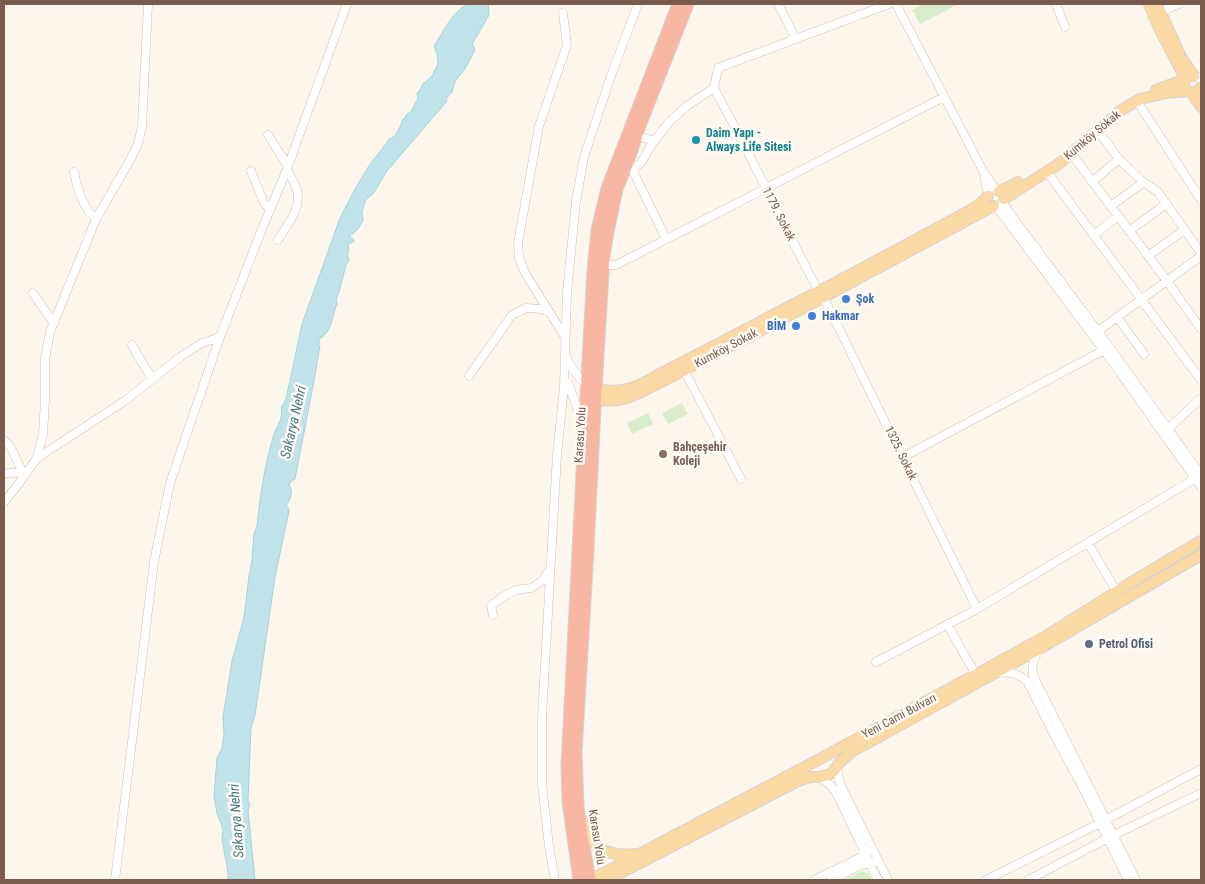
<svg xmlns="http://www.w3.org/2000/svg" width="1205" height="884" font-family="'Roboto Condensed',sans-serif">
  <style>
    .grass { fill: #d8ecc9 }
    .water { fill: #bfe3e8; stroke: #a5d3da }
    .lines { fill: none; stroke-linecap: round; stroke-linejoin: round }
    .minor-casing { stroke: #d1beb0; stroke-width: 9 }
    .major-casing { stroke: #dad1cd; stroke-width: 12 }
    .highway-casing { stroke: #dad1cd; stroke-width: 13 }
    .minor { stroke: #fff; stroke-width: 8 }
    .major { stroke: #fbd9a5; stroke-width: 10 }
    .highway { stroke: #f7b7a3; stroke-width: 11 }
    .culture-dot { fill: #0f9aa8; stroke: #fffaf3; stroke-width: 2 }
    .shop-dot { fill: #3f7fe0; stroke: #fffaf3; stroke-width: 2 }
    .education-dot { fill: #8d6e63; stroke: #fffaf3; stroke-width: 2 }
    .service-dot { fill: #5c6f8a; stroke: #fffaf3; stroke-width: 2 }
    .labels { text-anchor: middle; stroke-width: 5; stroke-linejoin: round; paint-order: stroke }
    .culture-label { font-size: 12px; font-weight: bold; fill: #0d838f; stroke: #fffaf3; text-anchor: start }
    .street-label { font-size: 12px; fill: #7a5c4d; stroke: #fffaf3 }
    .shop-label { font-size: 12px; font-weight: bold; fill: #366cbe; stroke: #fffaf3; text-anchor: start }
    .education-label { font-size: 12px; font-weight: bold; fill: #785e54; stroke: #fffaf3; text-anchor: start }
    .service-label { font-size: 12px; font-weight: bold; fill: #4e5e75; stroke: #fffaf3; text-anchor: start }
    .water-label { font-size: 14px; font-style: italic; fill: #437c86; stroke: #fffaf3 }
  </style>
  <rect width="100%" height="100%" fill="#fdf6ec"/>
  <path class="grass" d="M924,4H959L920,24L912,10Z
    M682,403L688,414L668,424L662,413Z
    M648,413L653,424L632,434L627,423Z
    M862,871L869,874L872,880H843Z"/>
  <path class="water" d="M468,4H488L489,15L477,36L474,40V42L472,43L475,50L465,69L455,81L452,92L446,99L447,101L387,171L373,194L366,199L362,212L363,221L357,230L349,237L353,239L354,241L348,245C350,250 346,255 349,260L346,265L339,292L336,299L337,304C333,313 333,323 327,332C325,335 321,338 318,340L320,342L318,345L320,346L314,381L295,479L291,481L289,485C294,492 290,500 286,506L288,508L289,511L275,577L255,715L251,728L248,801L250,804L248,810L255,880H228V872L222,839L223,829L217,813L214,796L217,758L222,748L224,735L223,717L232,661L244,617L249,576L252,561L254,534L257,526C260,495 265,464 274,434C277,426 284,417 281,408L286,399L302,324L340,218L355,189L370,164L386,144L389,139L395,136L400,127L403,119H405L406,115L411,112L418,98L417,93H418L423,84L433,75L434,71L436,69L437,65L438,64L437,54L434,46C444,31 451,13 468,4Z"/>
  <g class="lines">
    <defs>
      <path id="minor" d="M778,4L796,39
        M896,4L983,171
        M1056,4L1065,27
        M1160,12L1179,4
        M563,13L567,45L539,126L518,243L519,258L525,273L565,337
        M1199,78L1201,77
        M714,88L718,68L889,4
        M1137,101L1201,200
        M1097,130L1119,159L1141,180L1158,192L1201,253
        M268,135L288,166
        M637,136L655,141
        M1071,153L1167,281L1201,329
        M251,171L264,203L270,209
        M74,172C77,188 83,208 96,219
        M1047,172L1201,380
        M1092,182L1119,159
        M988,194L983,171L996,190
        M1003,202L1008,211L1108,345L1201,475
        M996,206L1111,360L1201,487
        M1111,206L1144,182
        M1129,231L1166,204
        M1094,235L1118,216
        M666,239L632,169L641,163L652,144L669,122L688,105L714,88L740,137L818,291
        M278,240C287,225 302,209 297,190C295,183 290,176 287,169
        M1148,256L1184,230
        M604,265H616L944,97
        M33,293L54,324
        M824,298L977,609
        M1117,317L1144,354
        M1098,331L1201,256
        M132,345L138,356L152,378
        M566,357C571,368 577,376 586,385
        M682,366L741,479
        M469,376L512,315L526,308L542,309L549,312
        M568,383L582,421
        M1168,429L1201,398
        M4,440L10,446L23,473
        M903,457L1104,350
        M37,458L126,400L180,357L202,343L220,337
        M4,474C11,473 19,471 26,474
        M4,502L14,490L37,458L43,434L45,400V359L50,332L96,219L130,160L138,144L142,126L148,4
        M1088,543L1117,592
        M493,615L491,606L507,594L516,590L531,588L542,581L550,569
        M947,624L976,675
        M1039,649C1035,658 1031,664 1033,675L1136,880
        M876,662L977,609L1201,475
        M998,673C1010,671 1018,674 1027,681L1051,729L1082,786L1128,880
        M837,767L840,784L888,880
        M818,777L830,785L836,792L878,880
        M115,880L154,562L170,483L220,337L262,229L287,169L347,4
        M555,880L549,846L542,784V717L557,455L564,387L567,293L576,201L584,157L612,73L638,4
        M814,880L861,857L868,851
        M831,880L863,864H871L875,862
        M986,880L1100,823L1201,769
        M1028,880L1114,835L1201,793"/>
      <path id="major" d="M1149,4L1159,28L1186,80
        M1157,4L1181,57L1194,76
        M1156,90L1175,83L1185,81
        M1191,92L1201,107
        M999,191L1011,186L1018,182
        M1004,199L1060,163L1120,111L1140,99L1166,93L1188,91L1194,93L1199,91L1201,87
        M589,386C605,393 624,392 639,385L846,277L969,211L980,204L988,196
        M589,397C601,401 614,402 626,398C637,395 647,389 657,384C682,372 706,358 731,346C817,301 903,255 988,209L994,206
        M583,821C585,826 586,832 589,836C599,854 618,856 636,854
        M590,880L816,761L1041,639L1135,580L1201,541
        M607,880L798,781L810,777H821L830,774L834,771L839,763L853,751L1039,649L1201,555"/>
      <path id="highway" d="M579,880L568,801L567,766L586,395L593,270L597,230L607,188L678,4
        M590,880L582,836L578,807L576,752L588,550L596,389L604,256L608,232L617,189L627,165L641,123L688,4"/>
    </defs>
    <use href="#minor" class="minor-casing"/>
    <use href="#major" class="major-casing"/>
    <use href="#highway" class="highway-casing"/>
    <use href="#minor" class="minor"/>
    <use href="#major" class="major"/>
    <use href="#highway" class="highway"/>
  </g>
  <circle class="culture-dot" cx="696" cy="140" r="5"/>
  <g class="shop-dot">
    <circle cx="846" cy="299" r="5"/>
    <circle cx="812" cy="316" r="5"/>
    <circle cx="796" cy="326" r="5"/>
  </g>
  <circle class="education-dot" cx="663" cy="454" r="5"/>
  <circle class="service-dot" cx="1089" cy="644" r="5"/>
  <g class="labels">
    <g class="culture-label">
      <text x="706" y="137">Daim Yapı -<tspan x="706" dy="14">Always Life Sitesi</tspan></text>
    </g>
    <g class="street-label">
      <text transform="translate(1092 135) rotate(-40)" y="4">Kumköy Sokak</text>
      <text transform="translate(779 214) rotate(63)" y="4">1179. Sokak</text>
      <text transform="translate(726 348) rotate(-28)" y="4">Kumköy Sokak</text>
      <text transform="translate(580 435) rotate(-87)" y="4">Karasu Yolu</text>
      <text transform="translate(901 453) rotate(64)" y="4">1325. Sokak</text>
      <text transform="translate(899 716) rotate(-28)" y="4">Yeni Cami Bulvarı</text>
      <text transform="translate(597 837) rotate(81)" y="4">Karasu Yolu</text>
    </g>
    <g class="shop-label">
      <text x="856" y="303">Şok</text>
      <text x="822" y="320">Hakmar</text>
      <text x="786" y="330" text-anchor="end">BİM</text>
    </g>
    <g class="education-label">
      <text x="673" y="451">Bahçeşehir<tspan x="673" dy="14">Koleji</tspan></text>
    </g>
    <g class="service-label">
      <text x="1099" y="648">Petrol Ofisi</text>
    </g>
    <g class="water-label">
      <text transform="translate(293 422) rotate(-77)" y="5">Sakarya Nehri</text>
      <text transform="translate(236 821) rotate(-94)" y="5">Sakarya Nehri</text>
    </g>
  </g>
  <rect width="1205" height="884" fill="none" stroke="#7a5c4d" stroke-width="10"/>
</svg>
